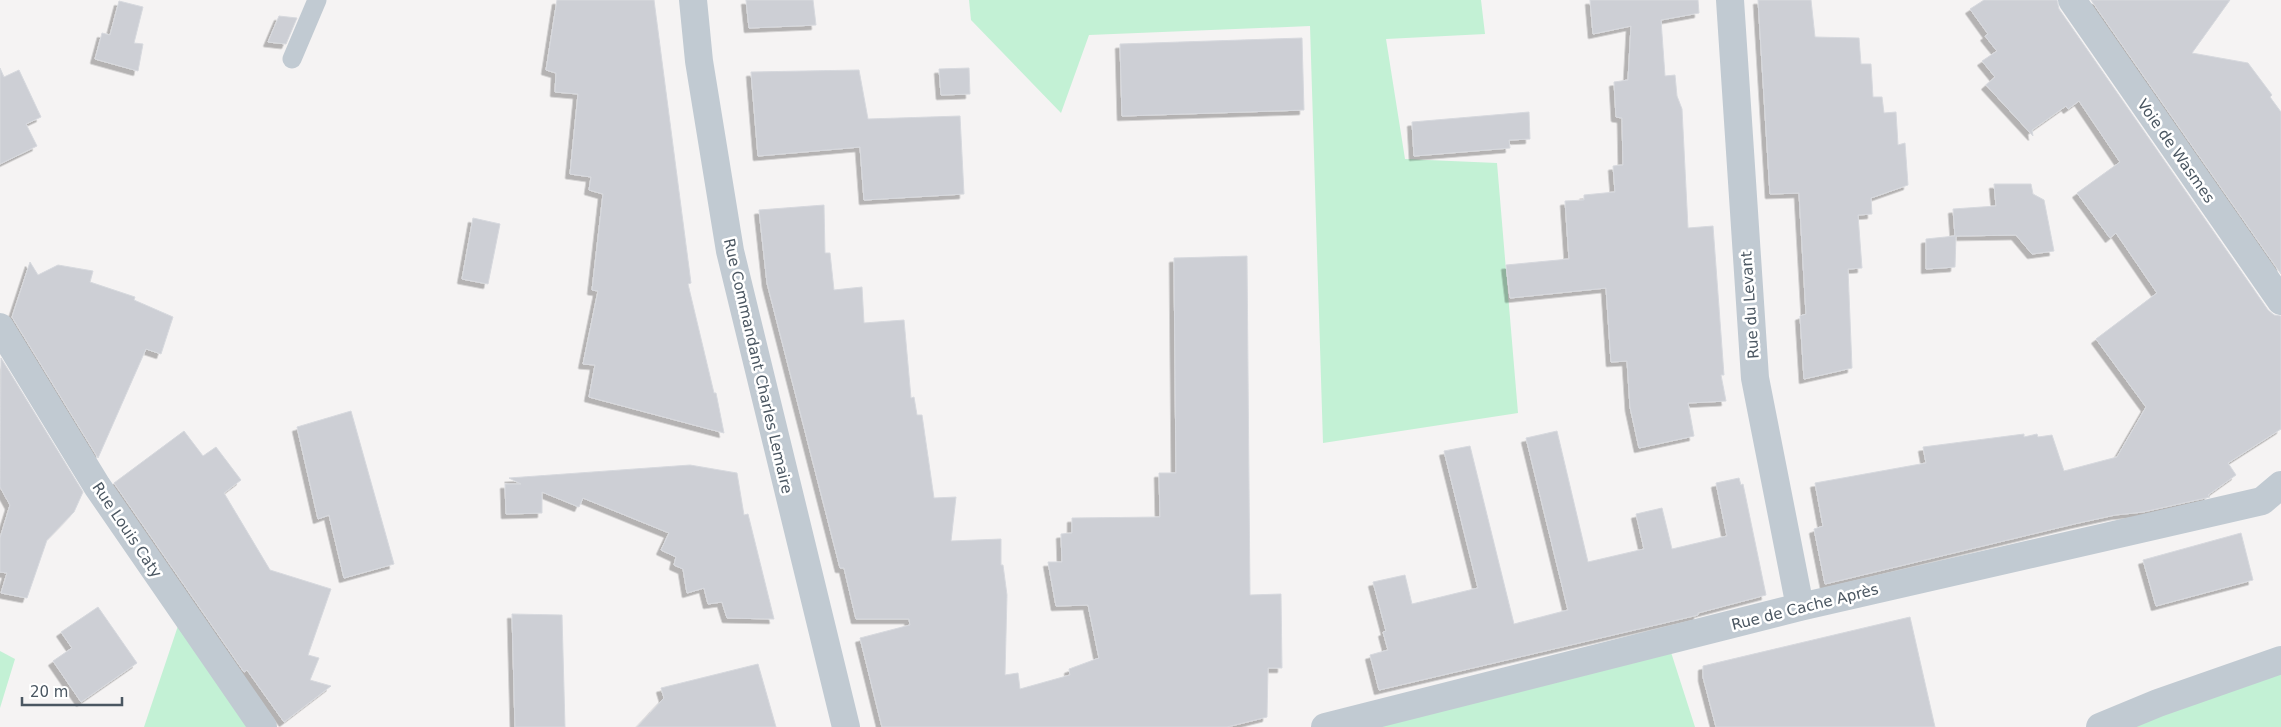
<svg xmlns="http://www.w3.org/2000/svg" width="2281" height="727" font-family="'DejaVu Sans',sans-serif">
  <style>
    .green { fill: #c3f1d5 }
    .building { fill: #cdcfd5; stroke: #d7d9de; filter: url(#shadow) }
    .lines { fill: none; stroke-linecap: round; stroke-linejoin: round }
    .service { stroke: #c1cad2; stroke-width: 19 }
    .minor { stroke: #c1cad2; stroke-width: 28 }
    .tertiary { stroke: #c1cad2; stroke-width: 28 }
    .labels { text-anchor: middle; stroke-width: 5; stroke-linejoin: round; paint-order: stroke }
    .street-label { font-size: 15px; fill: #4a5661; stroke: #fff }
  </style>
  <defs>
    <filter id="shadow"><feDropShadow dx="-4.5" dy="4.5" stdDeviation="0" flood-color="#0004"/></filter>
  </defs>
  <rect width="100%" height="100%" fill="#f5f3f3"/>
  <path class="green" d="M969,0H1481L1485,34L1386,39L1405,159L1497,163L1518,413L1323,443L1310,26L1089,35L1061,113L971,20Z
    M183,611L263,727H144Z
    M1669,646L1695,727H1340Z
    M0,651L15,659L0,708Z
    M2281,660V727H2100Z"/>
  <path class="building" d="M557,0H654L691,283L688,284L714,393H716L724,433L589,397L595,365L583,364L598,291L592,290L603,194L589,190L591,177L570,174L578,94L555,92L556,73L546,70Z
    M746,0H813L816,25L749,28Z
    M1590,0H1698L1699,13L1661,20L1665,76L1675,75L1677,96L1682,109L1688,228L1713,226L1724,375H1721L1726,401L1688,403L1694,436L1639,448L1630,407L1627,361L1611,362L1606,288L1510,298L1506,265L1569,259L1565,201L1584,200V195L1615,192L1613,166L1623,165L1622,118L1616,117L1614,82L1628,80L1631,26L1593,34Z
    M1758,0H1811L1815,37L1859,38L1861,64H1871L1873,97H1882L1884,113L1896,112L1898,145L1905,143L1908,185L1871,198L1872,214L1858,215L1862,268L1848,269L1852,368L1804,379L1800,316L1806,314L1799,193L1770,194Z
    M1984,0H2057L2059,9L2268,310L2274,315L2281,316V429L2228,463L2236,475L2208,495L2210,497L2143,512L2115,515L2074,524L1825,584L1814,529L1823,526L1815,483L1926,463L1923,447L2024,434V437L2037,434L2038,437L2052,435L2064,471L2117,457L2146,407L2096,339L2157,293L2116,233L2110,238L2077,193L2120,162L2079,101L2068,109L2066,106L2032,130L2033,136L1986,85L1995,77L1982,61L1997,51L1985,36L1988,34L1970,9Z
    M2091,0H2230L2192,53L2248,63L2272,95L2270,97L2281,112V274Z
    M119,1L143,7L134,43L143,44L138,71L95,59L102,33L110,35Z
    M279,16L297,18L286,44L268,42Z
    M1302,38L1304,110L1122,116L1120,44Z
    M0,68L4,77L19,70L41,117L26,124L37,146L0,164Z
    M969,68L970,94L941,95L939,69Z
    M859,70L868,119L960,116L964,194L864,200L860,147L758,156L751,72Z
    M1529,112L1530,139L1509,140L1510,148L1414,156L1412,122Z
    M1994,184H2031L2033,194L2044,200L2054,251L2032,254L2016,235L1956,236L1955,267L1926,269V239L1955,236L1953,209L1996,206Z
    M824,205L825,253H830L834,290L862,287L864,323L904,320L911,398L914,397L917,415H922L934,498L956,497L951,541L1001,539V565H1003L1007,595L1005,675L1018,673L1020,689L1070,675L1069,669L1099,658L1088,605L1056,606L1048,562H1062L1061,534L1072,533V518L1160,517L1159,473H1176L1174,258L1247,256L1250,595L1281,594L1282,668H1268L1267,717L1227,727H882L860,638L910,625L909,619H856L844,568H840L767,283L759,210Z
    M473,218L500,224L488,284L462,279Z
    M30,262L38,275L58,265L93,271L90,282L135,297L134,300L173,317L161,354L146,349L98,458L12,317Z
    M1,358L83,492L74,512L47,540L27,598L1,593L7,573L0,572V538L10,505L0,487Z
    M351,411L394,564L344,578L329,515L318,519L297,427Z
    M184,431L203,456L216,447L241,480L224,493L270,570L331,589L308,655L319,658L310,680L331,686L284,722L247,670L244,672L114,483Z
    M1557,431L1588,562L1644,549L1636,514L1662,508L1672,549L1727,536L1716,483L1739,478L1741,485L1743,484L1766,595L1698,613V615L1379,690L1370,655L1388,650L1383,632L1386,631L1373,582L1405,575L1412,604L1478,588L1444,451L1470,446L1514,624L1568,610L1526,438Z
    M690,465L737,473L744,515L748,514L774,619L727,618L722,602L708,604L704,588L687,593L683,569L674,565L676,557L661,550L669,533L583,498L579,507L542,492V513L506,514L505,484H521L509,478Z
    M2241,533L2253,580L2156,606L2143,560Z
    M98,607L137,663L81,702L53,661L72,648L61,632Z
    M512,614L562,615L565,727H515Z
    M1910,617L1935,727H1716L1703,677V666Z
    M758,664L776,727H637L664,698L661,688Z"/>
  <g class="lines">
    <path class="service" d="M292,59L317,0"/>
    <path class="minor" d="M1730,0L1755,378L1800,607
      M2072,0L2281,301
      M0,327L97,486L263,727
      M1325,727L1800,607L2262,501L2281,485
      M2100,727L2158,703L2281,660"/>
    <path class="tertiary" d="M693,0L699,61L730,251L846,727"/>
  </g>
  <g class="labels">
    <g class="street-label">
      <text transform="translate(2176 151) rotate(55)" y="5">Voie de Wasmes</text>
      <text transform="translate(1750 305) rotate(-94)" y="5">Rue du Levant</text>
      <text transform="translate(758 366) rotate(77)" y="5">Rue Commandant Charles Lemaire</text>
      <text transform="translate(127 530) rotate(56)" y="5">Rue Louis Caty</text>
      <text transform="translate(1805 607) rotate(-14)" y="5">Rue de Cache Après</text>
    </g>
  </g>
  <path d="M22 697v8h100v-8" fill="none" stroke="#4a5661" stroke-width="2.5"/>
  <text x="30" y="697" font-size="15" fill="#4a5661" stroke="#ffffff" stroke-width="4" paint-order="stroke">20 m</text>
</svg>
